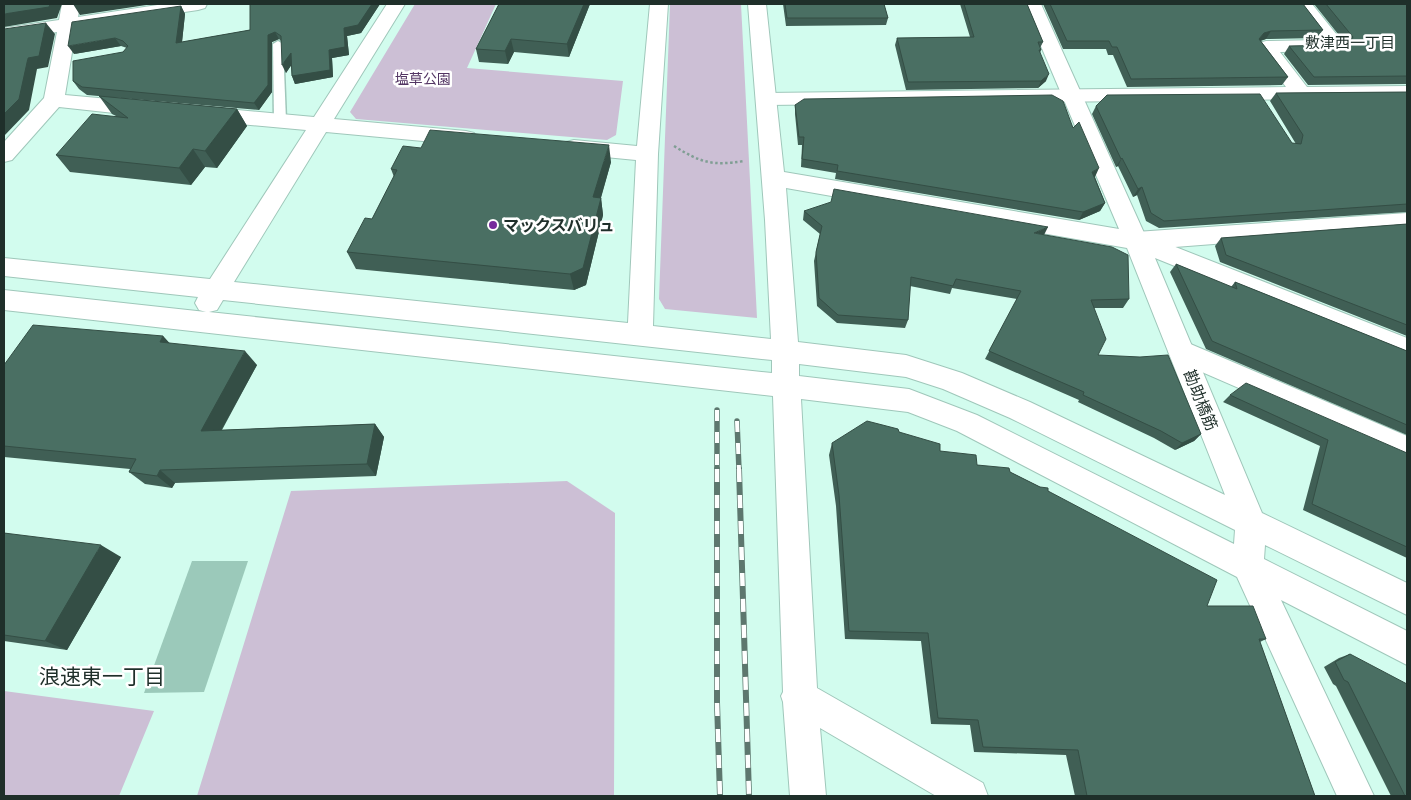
<svg xmlns="http://www.w3.org/2000/svg" width="1411" height="800" font-family="Manrope,'Noto Sans JP',sans-serif">
  <style>
    .green { fill: #ccbfd5 }
    .water { fill: #9bc9ba }
    .lines { fill: none; stroke-linecap: round; stroke-linejoin: round }
    .lane-casing { stroke: #9fc7ba; stroke-width: 3 }
    .street-casing { stroke: #9fc7ba; stroke-width: 2 }
    .secondary-casing { stroke: #9fc7ba; stroke-width: 2 }
    .path { stroke: #809e94; stroke-width: 2.5; stroke-dasharray: 2.5 2.5; stroke-linecap: butt }
    .lane { fill: #fff; fill-rule: evenodd }
    .street { fill: #fff; fill-rule: evenodd }
    .secondary { fill: #fff; fill-rule: evenodd }
    .rail-far1-casing { stroke: #5d776e; stroke-width: 5.5 }
    .rail-casing { stroke: #5d776e; stroke-width: 6 }
    .rail-far1 { stroke: #fff; stroke-width: 4; stroke-dasharray: 11; stroke-linecap: butt }
    .rail { stroke: #fff; stroke-width: 4.5; stroke-dasharray: 13; stroke-linecap: butt }
    .wall { fill: #405f55 }
    .shaded-wall { fill: #344e45 }
    .building { fill: #4a6f63; stroke: #344e45 }
    .poi-dot { fill: #762a9c; stroke: #fff; stroke-width: 2 }
    .labels { text-anchor: middle; stroke-width: 5; stroke-linejoin: round; paint-order: stroke }
    .far-park-label { font-size: 14px; fill: #523563; stroke: #fff }
    .far-neighbourhood-label { font-size: 15px; fill: #1f2f2a; stroke: #fff }
    .poi-label { font-size: 16px; font-weight: bold; fill: #1f2f2a; stroke: #fff; text-anchor: start }
    .street-label { font-size: 16px; fill: #1f2f2a; stroke: #fff }
    .near-neighbourhood-label { font-size: 21px; fill: #1f2f2a; stroke: #fff }
  </style>
  <rect width="100%" height="100%" fill="#d2fcee"/>
  <path class="green" d="M415,4H496L467,68L623,81L616,135L607,140L356,119L350,112Z
    M670,4H741L757,318L665,309L659,299Z
    M567,481L615,513L614,796H197L291,491Z
    M4,691L154,711L119,796H4Z"/>
  <path class="water" d="M192,561H248L204,692L144,693Z"/>
  <g class="lines">
    <defs>
      <path id="lane" d="M278,41L283,44L286,121L280,125L274,121L273,44Z"/>
      <path id="street" d="M1294,4H1312L1345,45L1342,49L1335,51L1280,52L1307,87L1407,86V98L766,105L759,104L756,99L759,94L766,93L1286,87L1256,47L1259,43L1266,41L1321,40Z
        M1407,213V229L1136,250L1128,247L1124,241L1128,235L1136,232Z
        M1181,340L1407,436V461L1172,359L1168,351L1172,343Z"/>
      <path id="secondary" d="M62,4H80L78,17L164,4H207L205,8L198,10L76,28L65,95L142,102L149,104L152,109L149,114L142,116L59,107L12,160L4,162V142L44,98L57,32L4,40V28L59,20Z
        M387,4H405L334,119L466,131L474,133L477,138L474,143L466,145L326,132L234,282L628,323L636,160L574,154L566,152L563,147L566,142L574,140L637,146L650,4H668L658,154L653,326L771,339L765,220L748,4H766L784,172L1119,229L1023,4H1041L1145,235L1407,338V360L1155,258L1262,513L1407,583V615L1265,545L1264,559L1407,631V665L1281,600L1374,796H1337L1237,577L957,431L908,412L801,399L817,688L983,783L988,796H936L820,728L826,796H790L783,702L781,696L783,692L773,396L4,310V290L206,312L199,310L195,303L198,297L4,276V258L210,279L306,130L205,121L198,119L195,114L198,109L205,107L314,117ZM786,188L1127,248L1225,495L1030,402L962,373L906,355L798,342ZM223,300L772,360V373L209,312L217,310ZM799,364L906,377L943,389L1010,418L1235,530L1234,544L977,415L909,389L799,376Z"/>
    </defs>
    <use href="#lane" class="lane-casing"/>
    <use href="#street" class="street-casing"/>
    <use href="#secondary" class="secondary-casing"/>
    <path class="path" d="M674,146C701,163 713,166 744,161"/>
    <use href="#lane" class="lane"/>
    <use href="#street" class="street"/>
    <use href="#secondary" class="secondary"/>
    <defs>
      <path id="rail-far1" d="M717,410V470
        M737,421L739,470"/>
      <path id="rail" d="M717,469V702L720,796
        M739,469L749,796"/>
    </defs>
    <use href="#rail-far1" class="rail-far1-casing"/>
    <use href="#rail" class="rail-casing"/>
    <use href="#rail-far1" class="rail-far1"/>
    <use href="#rail" class="rail"/>
  </g>
  <path class="wall" d="M250,4H380L361,33L347,36L349,55L332,58L333,77L295,84L292,76L291,65L286,73L281,41L279,39L272,42V92L259,110L87,95L79,89L73,81L123,52L127,48L121,46L74,54L181,6L185,14L182,42L250,30Z
    M499,4H590L569,57L514,52L508,64L479,62L476,49Z
    M783,4H884L888,18L886,25L786,26Z
    M960,4H1027L1043,42L1040,48L1041,50L1040,53L1046,81L1038,88L906,90L895,45L897,38L970,37Z
    M1043,4H1303L1323,30L1317,38L1266,39L1261,41L1288,77L1282,85L1127,87L1113,55H1108L1106,49H1063Z
    M1314,4H1407V84L1308,85L1284,54L1289,46L1341,45L1346,44Z
    M1407,92V212L1159,228L1146,221L1137,195L1133,197L1118,166L1116,167L1092,114L1096,106L1296,144L1270,101L1276,93Z
    M99,96L237,109L247,126L217,168L205,167L191,185L70,172L56,155L116,116L112,114Z
    M795,105L1073,128L1095,177L1105,203L1100,211L1079,220L835,179L836,173L801,167L802,145H798L795,114Z
    M611,162L601,198L603,215L586,285L574,290L356,269L347,252L372,219L394,177L391,169Z
    M804,211L1044,235L1129,299L1123,308H1094L1098,355L1201,434L1194,441L1175,450L1154,438L1078,402L1079,400L985,359L1017,299L952,288L950,294L910,286L908,320L905,328L837,323L817,306L814,261L820,234L803,220Z
    M1407,224V336L1220,262L1215,246L1221,238Z
    M1176,264L1231,287L1235,282L1407,351V435L1206,349L1170,272Z
    M163,336L169,343L257,365L222,430L375,424L384,437L376,476L175,483L172,488L145,484L129,472L130,469L4,457V365Z
    M1230,395L1407,453V558L1303,510L1320,446L1223,402Z
    M899,432L940,451L977,465L1010,472L1048,491L1207,606L1266,639L1260,642L1315,796H1075L1066,755L974,752L970,725L931,724L921,641L845,639L836,506L829,455L832,443Z
    M4,533L121,557L67,650L4,641Z
    M1350,654L1407,796H1391L1336,686L1333,684L1324,667L1339,658Z"/>
  <path class="shaded-wall" d="M50,4H62L57,18L4,27V14Z
    M73,4H153L80,15Z
    M372,4H380L361,33L347,36L349,55L332,58L333,77L295,84L292,76L329,50L344,28Z
    M584,4H590L569,57L567,44Z
    M181,6L185,14L181,51L176,43Z
    M46,23L55,34L48,67L37,69L29,110L4,136V114L28,58Z
    M1271,31L1266,39L1258,41L1254,47L1264,33Z
    M275,32L279,39L272,42V92L259,110L254,103L268,35Z
    M115,38L121,46L74,54L68,46Z
    M511,39L514,52L508,64L505,51Z
    M291,53L295,60L286,73L282,65Z
    M1049,74L1046,81L1038,88L1041,81Z
    M237,109L247,126L217,168L205,151Z
    M609,145L611,162L596,214L593,197Z
    M193,149L205,167L191,185L179,168Z
    M1122,158L1118,166L1116,167L1121,159Z
    M1099,168L1095,177L1088,180L1092,172Z
    M1142,187L1137,195L1133,197L1138,189Z
    M601,198L603,215L586,285L574,290L570,274Z
    M1105,203L1100,211L1079,220L1083,212Z
    M1048,227L1044,235L1034,233Z
    M163,336L177,351L160,342Z
    M245,351L257,365L214,443L201,431Z
    M375,424L384,437L376,476L367,464Z
    M1201,434L1194,441L1175,450L1182,443Z
    M160,470L175,483L172,488L157,476Z
    M101,545L121,557L67,650L45,641Z"/>
  <path class="building" d="M4,4H50L49,7L4,14Z
    M250,4H372L358,25L344,28L345,47L329,50L330,70L292,76L291,53L282,65L281,36L275,32L268,35V85L254,103L82,87L73,81V61L123,52L128,46L123,41L115,38L68,46L72,22L181,6L176,43L250,30Z
    M499,4H584L567,44L511,39L505,51L476,49Z
    M785,4H884L888,18H787Z
    M964,4H1027L1043,42H1038L1041,50H1039L1049,74L1041,81L908,82L897,38L974,37Z
    M1050,4H1303L1323,30L1271,31L1264,33L1259,39L1288,77L1131,79L1117,47H1112L1109,41H1067Z
    M1326,4H1407V76L1314,77L1289,46L1341,45L1349,43L1353,37Z
    M46,23L39,56L28,58L19,99L4,114V29Z
    M1407,92V204L1164,221L1151,213L1142,187L1138,189L1122,158L1121,159L1096,106L1107,95L1260,94L1292,143L1301,144L1303,135L1276,93Z
    M1052,95L1063,101L1073,128L1079,122L1099,168L1092,172L1105,203L1083,212L837,171L838,165L802,159L804,137H799L795,105L804,99Z
    M99,96L237,109L205,151L193,149L179,168L56,155L92,114L128,118Z
    M430,130L609,145L593,197L601,198L583,268L570,274L347,252L365,218L372,219L397,170L391,169L403,146L421,148Z
    M834,189L1048,227L1034,233L1112,247L1128,255L1129,299L1091,300L1106,339L1098,355L1140,357L1168,355L1201,434L1182,443L1161,431L1083,395L1084,392L989,351L1021,291L956,279L953,286L911,277L908,320L838,315L819,298L816,252L822,226L804,211L831,202Z
    M1407,224V325L1226,255L1221,238Z
    M1176,264L1237,289L1235,282L1407,351V425L1212,341Z
    M33,325L163,336L160,342L245,351L201,431L375,424L367,464L160,470L157,476L129,472L136,459L4,446V365Z
    M1246,383L1407,453V547L1312,504L1328,440L1230,395Z
    M867,421L898,429L899,432L940,444V451L976,455L977,465L1009,468L1010,472L1040,487L1048,488V491L1217,580L1207,606H1253L1266,639H1259L1315,796H1087L1078,750L983,747L978,720L938,718L928,633L849,631L839,495L832,443Z
    M4,533L101,545L45,641L4,635Z
    M1350,654L1407,684V796H1405L1348,682L1344,680L1335,662Z"/>
  <circle class="poi-dot" cx="493" cy="225" r="5"/>
  <g class="labels">
    <g class="far-park-label">
      <text x="423" y="84">塩草公園</text>
    </g>
    <g class="far-neighbourhood-label">
      <text x="1350" y="48">敷津西一丁目</text>
    </g>
    <g class="poi-label">
      <text x="503" y="231">マックスバリュ</text>
    </g>
    <g class="street-label">
      <text transform="translate(1201 400) rotate(68)" y="6">勘助橋筋</text>
    </g>
    <g class="near-neighbourhood-label">
      <text x="102" y="684">浪速東一丁目</text>
    </g>
  </g>
  <rect width="1411" height="800" fill="none" stroke="#1f2f2a" stroke-width="10"/>
</svg>
